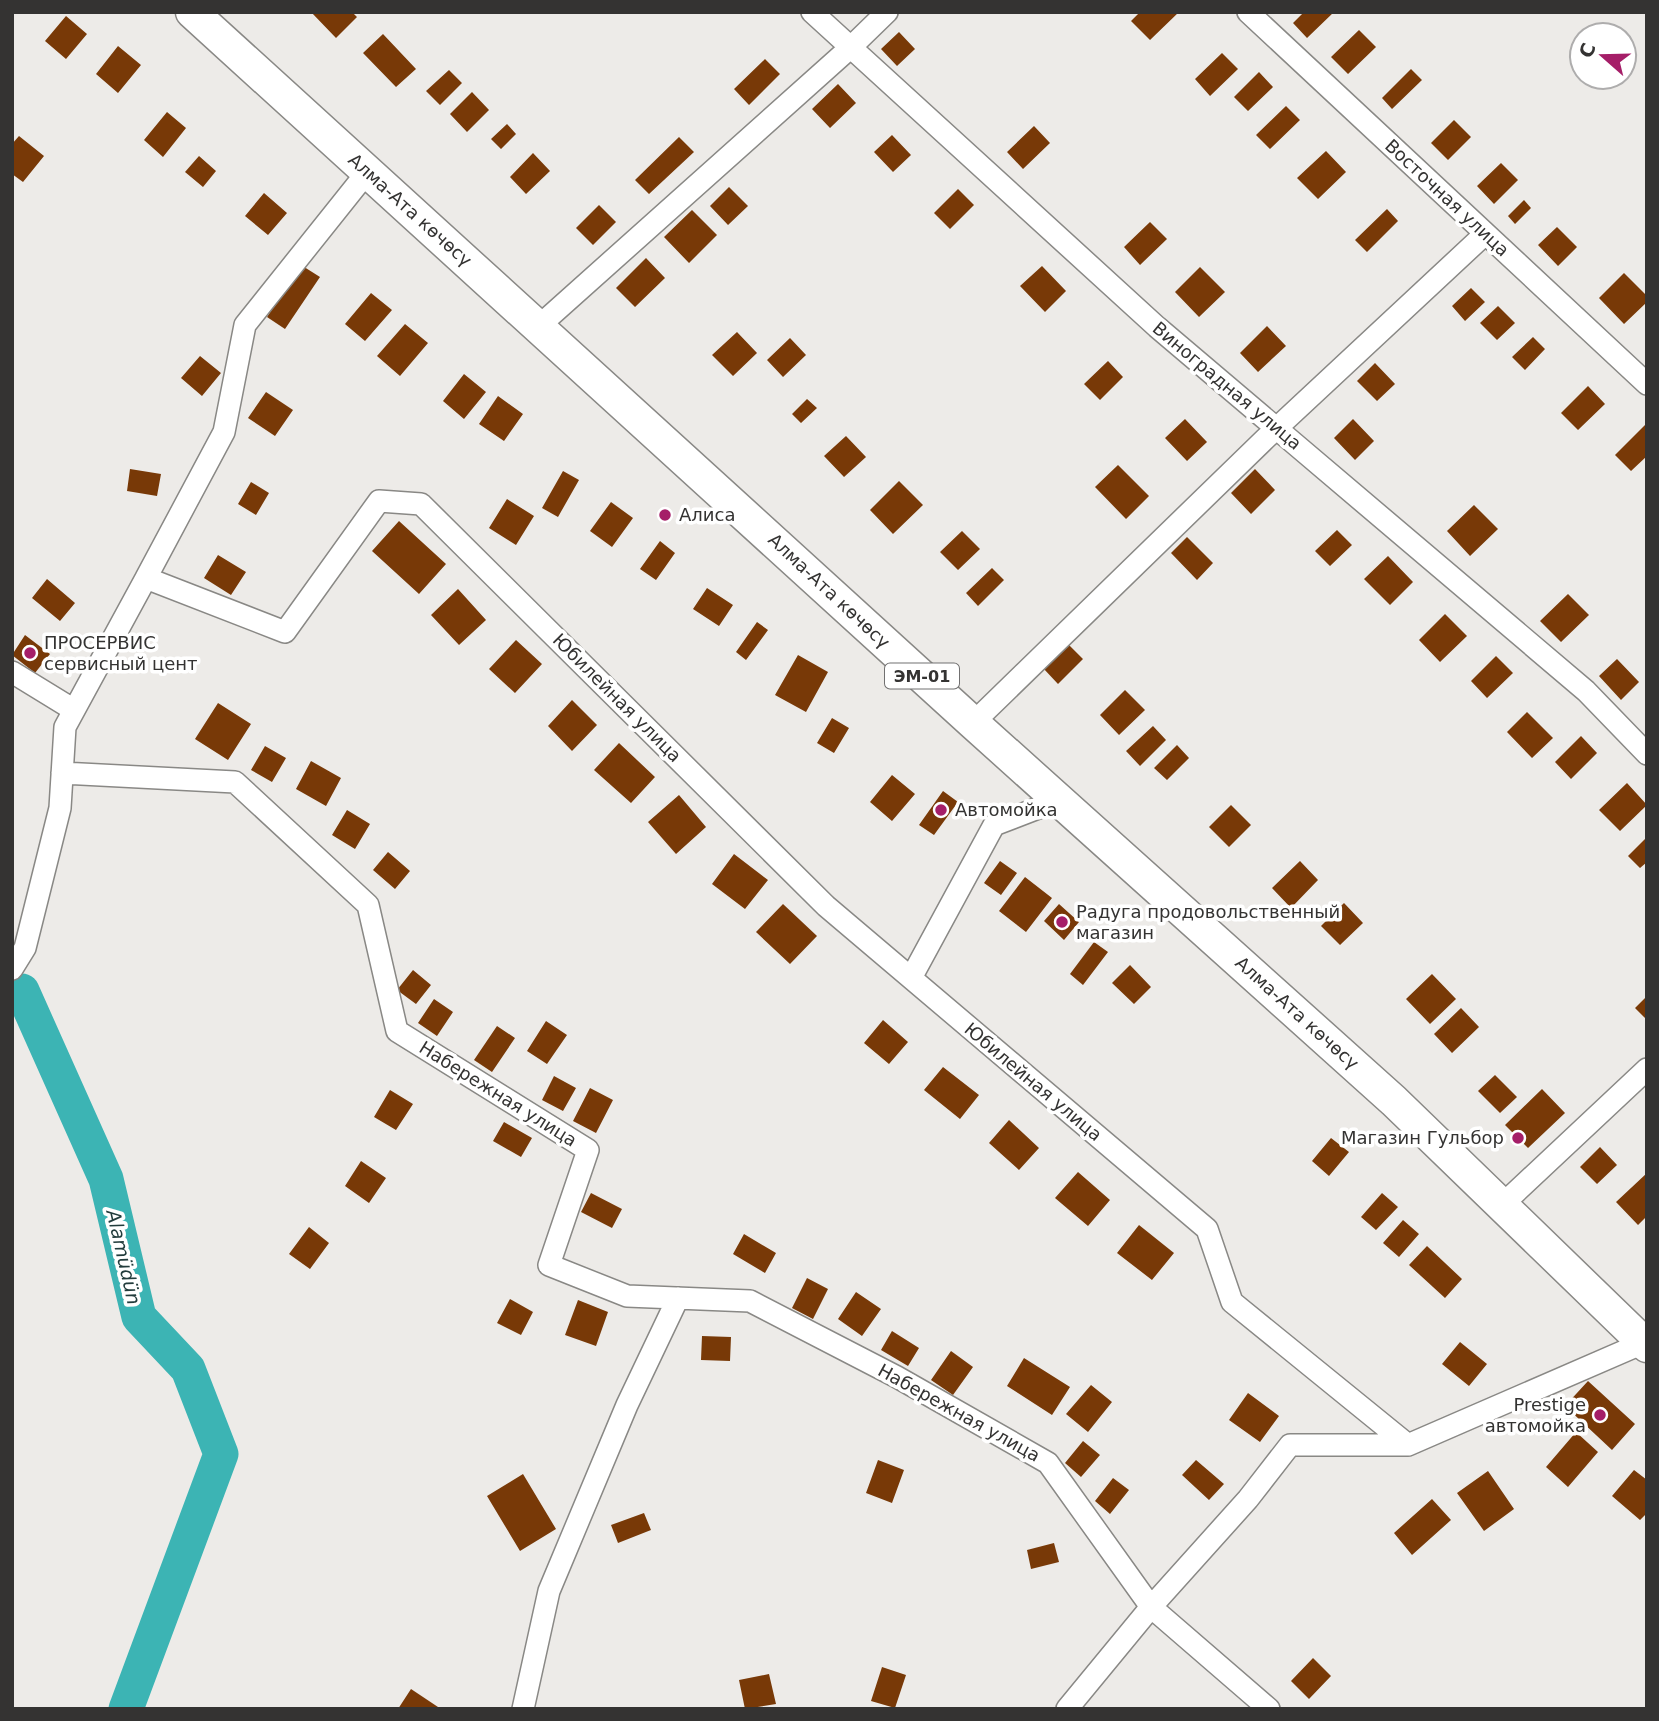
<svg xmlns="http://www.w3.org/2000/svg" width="1659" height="1721" font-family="'DejaVu Sans',sans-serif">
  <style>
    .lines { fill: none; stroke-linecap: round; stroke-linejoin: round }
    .river { stroke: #3cb4b4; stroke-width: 35 }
    .building { fill: #783907 }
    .minor-casing { stroke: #898885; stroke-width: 24 }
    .highway-casing { stroke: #898885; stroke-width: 35 }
    .minor { stroke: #fff; stroke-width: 21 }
    .highway { stroke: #fff; stroke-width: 32 }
    .poi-dot { fill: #a51e68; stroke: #fff; stroke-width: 2.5 }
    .labels { text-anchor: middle; stroke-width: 7; stroke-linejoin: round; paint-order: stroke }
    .shield { fill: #fff; stroke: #717070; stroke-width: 2 }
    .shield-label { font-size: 16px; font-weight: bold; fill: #343332 }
    .street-label { font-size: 18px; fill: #343332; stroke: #fff }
    .poi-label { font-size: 18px; fill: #343332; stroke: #fff; text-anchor: start }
    .water-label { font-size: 19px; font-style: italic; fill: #223c3c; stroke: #fff }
  </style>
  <rect width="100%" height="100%" fill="#edebe8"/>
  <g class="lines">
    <path class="river" d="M22,991L106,1179L139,1317L188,1369L221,1454L126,1709"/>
  </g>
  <path class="building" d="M311,12H352L357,17L336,38Z
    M1140,12H1179L1150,40L1131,21Z
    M1304,12H1334L1307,38L1293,23Z
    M66,16L87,34L66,59L45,41Z
    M1359,30L1376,47L1348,74L1331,57Z
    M899,32L915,49L897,66L881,49Z
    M383,34L416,69L396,87L363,53Z
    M118,46L141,65L118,93L96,74Z
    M1222,53L1238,69L1210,96L1195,79Z
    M765,59L780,74L749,105L734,89Z
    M1411,69L1422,80L1392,109L1382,98Z
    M449,70L462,83L440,105L426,91Z
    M1259,72L1273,87L1248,111L1234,97Z
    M838,84L856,103L830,128L812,109Z
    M472,92L489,110L467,132L450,114Z
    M1286,106L1300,120L1270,149L1256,135Z
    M167,112L186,128L163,157L144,140Z
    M1454,120L1471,137L1448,160L1431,143Z
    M507,124L516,134L501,149L491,139Z
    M1034,126L1050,143L1023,169L1007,152Z
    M892,135L911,155L893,172L874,152Z
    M19,136L44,156L23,182L12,174V144Z
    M679,137L694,152L649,194L635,180Z
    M1326,151L1346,172L1318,199L1297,178Z
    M533,153L550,171L526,194L510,177Z
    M199,156L216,171L203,187L185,172Z
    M1501,163L1518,180L1494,204L1477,186Z
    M729,187L748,206L728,225L710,206Z
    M958,189L974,205L950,229L934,213Z
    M264,193L287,213L268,235L245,216Z
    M1524,200L1531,208L1515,224L1508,216Z
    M599,205L616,222L593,245L576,228Z
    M1387,209L1398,221L1367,252L1355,240Z
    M692,210L717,235L689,263L664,237Z
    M1150,222L1167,239L1140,265L1124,247Z
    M1557,227L1577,247L1558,266L1538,245Z
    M646,258L665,278L635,307L616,288Z
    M301,265L320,277L285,329L267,317Z
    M1042,266L1066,291L1045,312L1020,286Z
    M1200,267L1225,292L1199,317L1175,292Z
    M1624,273L1647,296V302L1624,324L1599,298Z
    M1471,288L1485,302L1465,321L1452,306Z
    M371,293L392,310L365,341L345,324Z
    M1498,306L1515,323L1497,340L1480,323Z
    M405,324L428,343L400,376L377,356Z
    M1267,326L1286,346L1258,372L1240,353Z
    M737,332L757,353L733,376L712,355Z
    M1533,337L1545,349L1525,370L1512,357Z
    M790,338L806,355L783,377L767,360Z
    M200,356L221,373L202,396L181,378Z
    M1108,361L1123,377L1100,400L1084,384Z
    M1375,363L1395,384L1377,401L1357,381Z
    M464,374L486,392L464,419L443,401Z
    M1588,386L1605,404L1578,430L1561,413Z
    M266,392L293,410L275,436L248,418Z
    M498,396L523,414L504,441L479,424Z
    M807,399L817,408L801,423L792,414Z
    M1185,419L1207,442L1187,461L1165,438Z
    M1353,419L1374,441L1355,460L1334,438Z
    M1647,423V456L1631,471L1615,455Z
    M846,436L866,457L844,477L824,456Z
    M1118,465L1149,496L1126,519L1095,487Z
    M130,469L161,474L157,496L127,491Z
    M1255,469L1275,490L1251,514L1231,493Z
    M563,471L579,480L558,517L542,508Z
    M899,481L923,505L893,534L870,510Z
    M251,482L269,493L256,515L238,504Z
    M507,499L534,516L516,545L489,528Z
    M611,502L633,518L612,547L590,531Z
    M1474,505L1498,529L1470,556L1447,531Z
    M399,521L446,564L419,594L372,551Z
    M1337,530L1352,545L1330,566L1315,551Z
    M962,531L980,549L958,570L940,552Z
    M1187,537L1213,563L1197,580L1171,553Z
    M660,541L675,553L656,580L640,569Z
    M218,555L246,572L231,595L204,578Z
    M1388,556L1413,582L1390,605L1364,579Z
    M992,568L1004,580L978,606L966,593Z
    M47,579L75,603L60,621L32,598Z
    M707,588L733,605L719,626L693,609Z
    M458,589L486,620L459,645L431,615Z
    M1568,594L1589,615L1561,642L1540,621Z
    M1445,614L1467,636L1440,662L1419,640Z
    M757,622L768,630L746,660L736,652Z
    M25,635L50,654L35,673L12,655Z
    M516,640L542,664L515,693L489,669Z
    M1068,644L1083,659L1058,684L1043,668Z
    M798,655L828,672L806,712L775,695Z
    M1496,656L1513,673L1487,698L1471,681Z
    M1617,659L1639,682L1621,700L1599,676Z
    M1125,690L1145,710L1119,735L1100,715Z
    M572,700L597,725L572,751L548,726Z
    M218,703L251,724L228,760L195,739Z
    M1527,712L1553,738L1532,758L1507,732Z
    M832,718L849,728L834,753L817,743Z
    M1153,726L1166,740L1140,766L1126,751Z
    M1581,736L1597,753L1571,779L1555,762Z
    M619,743L655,777L631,803L594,770Z
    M1177,745L1189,758L1167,780L1154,768Z
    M265,746L286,758L272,782L251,770Z
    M311,761L341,778L326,806L296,789Z
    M892,775L915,794L892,821L870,802Z
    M1627,783L1647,805L1620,831L1599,810Z
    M943,791L958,802L934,835L919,825Z
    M679,795L706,827L676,854L648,822Z
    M1231,805L1251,825L1229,847L1209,827Z
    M347,810L370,824L355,849L332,835Z
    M1647,837V862L1640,868L1628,856Z
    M388,852L410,871L395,889L373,870Z
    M734,854L768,880L745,909L712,884Z
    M1000,861L1017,873L1001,895L984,883Z
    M1300,861L1318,880L1291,908L1272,888Z
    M1025,877L1052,898L1026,932L999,911Z
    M1344,903L1363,923L1340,945L1321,926Z
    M783,904L817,936L790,964L756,932Z
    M1059,904L1079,922L1064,940L1044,921Z
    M1094,942L1108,952L1083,985L1070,974Z
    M1130,965L1151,987L1134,1004L1112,983Z
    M413,970L431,985L416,1004L397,990Z
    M1432,974L1456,999L1430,1024L1406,999Z
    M1647,996V1020L1635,1008Z
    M434,999L453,1012L437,1036L418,1023Z
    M1461,1008L1479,1027L1452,1053L1434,1034Z
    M883,1020L908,1042L889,1064L864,1043Z
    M546,1021L567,1035L547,1064L527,1051Z
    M497,1026L515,1038L492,1072L474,1060Z
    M943,1067L979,1095L960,1119L924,1090Z
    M1495,1075L1517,1097L1500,1113L1478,1091Z
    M554,1076L576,1088L563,1111L542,1100Z
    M590,1088L613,1100L596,1133L573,1121Z
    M1542,1089L1565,1113L1528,1148L1505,1125Z
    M390,1090L413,1104L396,1130L374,1117Z
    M1009,1120L1039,1148L1019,1170L989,1143Z
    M504,1122L532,1138L521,1157L493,1141Z
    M1331,1138L1349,1152L1329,1176L1312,1161Z
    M1600,1147L1617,1165L1597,1184L1580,1167Z
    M361,1161L386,1178L369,1203L345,1186Z
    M1078,1172L1110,1200L1088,1226L1055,1198Z
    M1647,1173V1216L1638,1225L1616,1202Z
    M591,1193L622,1209L612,1228L581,1212Z
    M1382,1193L1398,1207L1376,1230L1361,1217Z
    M1403,1220L1419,1234L1399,1257L1383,1243Z
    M1139,1225L1174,1253L1152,1280L1117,1253Z
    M309,1227L329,1243L310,1269L289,1254Z
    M744,1234L776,1253L765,1273L733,1254Z
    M1427,1246L1462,1279L1445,1298L1409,1265Z
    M807,1278L828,1289L813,1319L792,1308Z
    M856,1292L881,1309L862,1336L838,1319Z
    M510,1299L533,1312L521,1335L497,1323Z
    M578,1300L608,1312L596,1346L565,1335Z
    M892,1331L919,1348L908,1366L881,1350Z
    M702,1336L731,1337L730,1361L701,1360Z
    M1460,1342L1487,1364L1469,1386L1442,1364Z
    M951,1351L973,1367L953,1395L931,1380Z
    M1024,1358L1070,1387L1052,1415L1007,1386Z
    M1588,1381L1635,1424L1612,1450L1565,1406Z
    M1091,1385L1112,1402L1088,1432L1066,1414Z
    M1248,1393L1279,1416L1260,1442L1229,1420Z
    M1576,1432L1598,1452L1568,1487L1546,1467Z
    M1083,1441L1100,1455L1081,1477L1065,1463Z
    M878,1460L904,1470L892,1503L866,1493Z
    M1196,1460L1224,1484L1209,1500L1182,1475Z
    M1634,1470L1647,1480V1513L1640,1520L1612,1496Z
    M1488,1471L1514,1509L1484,1531L1457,1493Z
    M523,1474L556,1529L520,1551L487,1496Z
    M1113,1478L1129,1490L1110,1514L1095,1501Z
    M1432,1499L1451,1520L1412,1555L1394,1533Z
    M644,1513L651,1530L618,1543L611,1525Z
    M1054,1543L1059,1562L1031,1569L1027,1550Z
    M1313,1658L1331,1676L1309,1699L1291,1681Z
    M882,1667L906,1675L895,1708L871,1701Z
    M769,1674L776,1704L745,1709L739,1680Z
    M411,1689L441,1709H398Z"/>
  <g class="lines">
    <defs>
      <path id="minor" d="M812,12L1157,327L1586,691L1647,754
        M1248,12L1647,384
        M368,171L245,325L224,432L146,578L285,632L379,501L421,504L826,906L1207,1229L1232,1302L1408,1445
        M539,326L851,47L887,12
        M12,672L74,710
        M973,723L1265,439L1485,234
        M62,773L235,782L368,905L397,1031L588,1150L549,1265L627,1296L750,1301L897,1377L1048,1463L1151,1607L1269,1709
        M12,969L25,948L60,808L65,727L146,578
        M911,978L994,825L1059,800
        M1502,1205L1647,1069
        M523,1709L549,1591L627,1405L678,1298
        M1067,1709L1151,1607L1248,1499L1290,1445H1408L1643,1343"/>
      <path id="highway" d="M192,12L973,723L1394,1101L1647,1346"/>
    </defs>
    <use href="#minor" class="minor-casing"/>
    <use href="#highway" class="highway-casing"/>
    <use href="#minor" class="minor"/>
    <use href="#highway" class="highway"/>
  </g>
  <g class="poi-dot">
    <circle cx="665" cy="515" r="7"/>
    <circle cx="30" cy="653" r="7"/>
    <circle cx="941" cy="810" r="7"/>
    <circle cx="1062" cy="922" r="7"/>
    <circle cx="1518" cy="1138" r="7"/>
    <circle cx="1600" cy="1415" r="7"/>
  </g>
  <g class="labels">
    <rect class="shield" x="885" y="663.5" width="74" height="25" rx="5"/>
    <g class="shield-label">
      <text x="922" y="682">ЭМ-01</text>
    </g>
    <g class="street-label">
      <text transform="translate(1447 198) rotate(43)" y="6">Восточная улица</text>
      <text transform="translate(410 210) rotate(42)" y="6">Алма-Ата көчөсү</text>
      <text transform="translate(1227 386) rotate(40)" y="6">Виноградная улица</text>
      <text transform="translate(829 591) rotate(43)" y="6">Алма-Ата көчөсү</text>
      <text transform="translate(617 698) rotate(45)" y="6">Юбилейная улица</text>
      <text transform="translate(1297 1013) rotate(42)" y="6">Алма-Ата көчөсү</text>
      <text transform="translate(1033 1082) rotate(40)" y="6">Юбилейная улица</text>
      <text transform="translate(498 1094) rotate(32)" y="6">Набережная улица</text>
      <text transform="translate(959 1413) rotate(29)" y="6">Набережная улица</text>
    </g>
    <g class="poi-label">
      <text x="679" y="521">Алиса</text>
      <text x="44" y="649">ПРОСЕРВИС<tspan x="44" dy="21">сервисный цент</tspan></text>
      <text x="955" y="816">Автомойка</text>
      <text x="1076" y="918">Радуга продовольственный<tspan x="1076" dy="21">магазин</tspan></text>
      <text x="1504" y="1144" text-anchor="end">Магазин Гульбор</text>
      <text x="1586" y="1411" text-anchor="end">Prestige<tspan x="1586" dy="21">автомойка</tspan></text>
    </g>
    <g class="water-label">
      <text transform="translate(124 1257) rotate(77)" y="7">Alamüdün</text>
    </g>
  </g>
  <rect width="1659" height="1721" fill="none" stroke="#343332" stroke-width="28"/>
  <g transform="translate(1603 56) rotate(290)"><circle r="33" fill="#ffffff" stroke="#aeadad" stroke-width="2"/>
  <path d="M0-5L12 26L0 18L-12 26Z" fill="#a51e68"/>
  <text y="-10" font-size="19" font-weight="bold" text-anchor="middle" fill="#343332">С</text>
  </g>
</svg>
